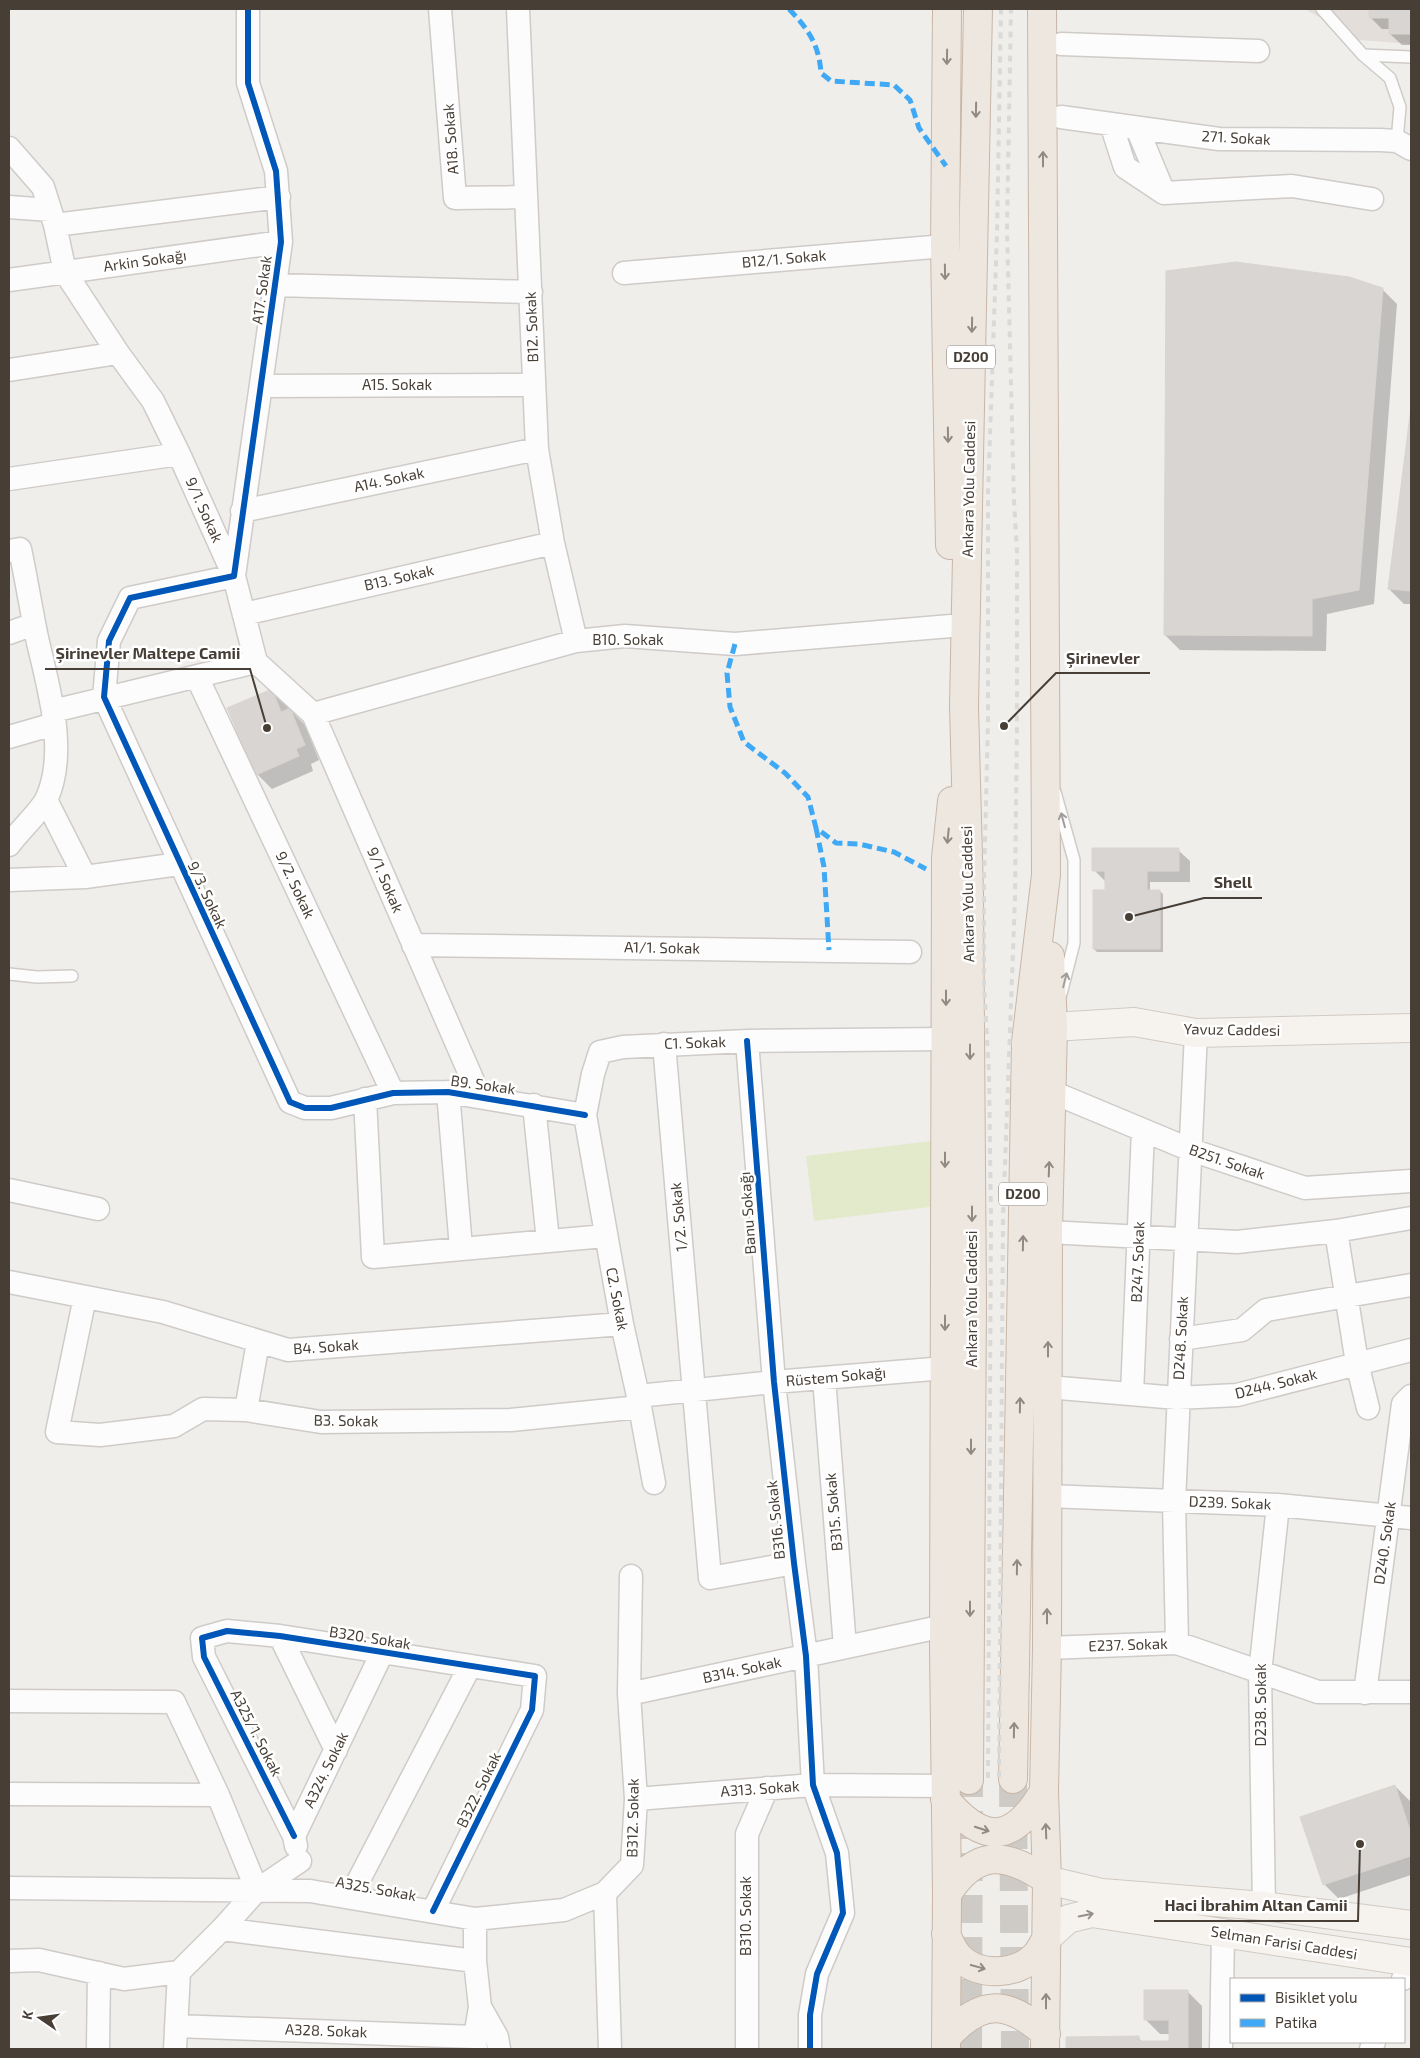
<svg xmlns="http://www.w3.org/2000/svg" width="1420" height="2058" font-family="'Exo 2',sans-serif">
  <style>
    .industrial { fill: #e3deda }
    .green { fill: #e2eacb }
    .shadow { fill: #0003 }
    .building { fill: #d8d5d2; stroke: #d9d5d1 }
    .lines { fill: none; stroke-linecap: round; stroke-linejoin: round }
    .trunk-tunnel { stroke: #cecbc7; stroke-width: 28; stroke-dasharray: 28 14; stroke-linecap: butt }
    .service-casing { stroke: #cecbc8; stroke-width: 14 }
    .minor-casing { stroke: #cecbc8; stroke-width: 25 }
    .secondary-casing { stroke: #d0cac2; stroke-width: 30 }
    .trunk-casing { stroke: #c7b6a7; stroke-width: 30 }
    .service { stroke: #fdfcfc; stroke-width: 11 }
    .minor { stroke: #fdfcfc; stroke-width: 22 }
    .secondary { stroke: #f6f3ef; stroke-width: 28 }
    .trunk { stroke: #eee7df; stroke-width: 28 }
    .rail { stroke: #d9d9d8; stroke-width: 4; stroke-dasharray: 6 6; stroke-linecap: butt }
    .quiet { stroke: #3fa9f5; stroke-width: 5; stroke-dasharray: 10 5; stroke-linecap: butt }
    .cycleway-casing { stroke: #fff; stroke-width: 9 }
    .cycleway { stroke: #0057b8; stroke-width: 6 }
    .oneway { stroke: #928a82 }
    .oneway2 { stroke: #a29d99 }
    .oneway3 { stroke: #968f89 }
    .labels { text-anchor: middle; stroke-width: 5; stroke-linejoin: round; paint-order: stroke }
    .shield { fill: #fff; stroke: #7e7872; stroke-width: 1 }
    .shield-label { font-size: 14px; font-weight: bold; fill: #473e36 }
    .street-label { font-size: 15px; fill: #473e36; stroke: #fff }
    .leader { fill: none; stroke: #473e36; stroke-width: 2 }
    .callout-dot { fill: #473e36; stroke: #fff; stroke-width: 2 }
    .callout-label { font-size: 16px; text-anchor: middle; font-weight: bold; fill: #473e36; stroke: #fff; stroke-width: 5; stroke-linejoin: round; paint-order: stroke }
  </style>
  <rect width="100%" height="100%" fill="#f0eeeb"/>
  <path class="industrial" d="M1305,9H1411V44L1359,40Z"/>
  <path class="green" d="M931,1141L938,1206L814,1221L806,1156Z"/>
  <path class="shadow" d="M1371,9H1411V45H1402L1390,34V29H1382L1371,18Z
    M1382,289L1397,304L1374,604L1327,614L1326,651L1180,650L1165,635Z
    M1411,417V604H1404L1389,589Z
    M272,691L305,725L319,760L311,764L313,771L272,789L257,774Z
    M1178,850L1190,861V882H1150V891H1160L1163,894V952H1097L1094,949L1106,891V882L1094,870Z
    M1395,1786L1410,1801L1411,1805V1875L1339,1899L1324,1884Z
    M1187,1991L1202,2006V2049H1067V2038H1139L1142,2042L1170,2044V2034H1160L1145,2019Z"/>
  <path class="building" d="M1369,9H1411V34H1389V18H1369Z
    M1236,262L1349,277L1383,288L1359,590L1312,599V636L1164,635L1166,271Z
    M1411,407V591L1388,589Z
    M272,689L281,712L290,708L305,745L296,749L299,756L256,775L227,708Z
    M1092,848H1179V871H1092Z
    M1105,871H1147V890H1160V949H1093V890H1105Z
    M1395,1785L1411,1833V1856L1323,1885L1300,1817Z
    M1144,1990H1188V2049H1169V2020H1144Z
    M1139,2036L1140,2049H1066V2037Z
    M1140,2041H1169V2049H1140Z"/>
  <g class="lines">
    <path class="trunk-tunnel" d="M1013,1779L1015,2049
      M968,2049L969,1780"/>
    <defs>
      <path id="service" d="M1322,9L1363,55L1411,57
        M1363,55L1390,78L1400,107L1397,141
        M1055,792L1074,860V943L1061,994
        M9,974L37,977L72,976"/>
      <path id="minor" d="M248,9V83L276,171L281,242L234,576L130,598L109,641L104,697L290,1102L305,1108H331L393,1093L448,1092L585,1115
        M440,9L455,198L526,197
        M518,9L537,449L553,543L576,641
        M1061,44L1258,51
        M1061,117L1219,139L1380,140L1397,141L1411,149
        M1111,124L1125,167L1164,193L1292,186L1372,199
        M1137,128L1164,193
        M9,148L43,187L55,225L65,272L118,353L153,401L179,454L234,576L256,662L313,714L480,1097
        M9,207L50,210
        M55,225L279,197
        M624,273L945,246
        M9,280L281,242
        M275,285L531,292
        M9,370L118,353
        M261,386L533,385
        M9,479L179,454
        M242,511L537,449
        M9,551L20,549C26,578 31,608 37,638C48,687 68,750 47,798C42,810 18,832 9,845
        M244,614L553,543
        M9,633L34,624
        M197,677L393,1093
        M53,711L256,662
        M313,714L576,641L625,636L735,644L951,626
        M9,737L54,724
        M46,800L85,877
        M9,880L85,877L179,864
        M413,945L910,952
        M747,1041L774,1382L794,1563L806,1656L813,1785L837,1853L843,1913L817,1974L810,2015V2049
        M664,1044L710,1578L794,1563
        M448,1092L461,1248
        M1052,1092L1191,1150L1305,1188L1411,1181
        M365,1099L373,1257L605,1236
        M534,1105L548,1241
        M9,1190L98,1209
        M1336,1231L1357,1363L1368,1408
        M1048,1232L1237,1242L1336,1231L1411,1218
        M9,1282L163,1312L288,1350L622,1324
        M85,1297L57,1432L100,1435L174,1426L203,1409L246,1410L321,1422L511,1420L640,1407
        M1181,1339L1242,1330L1266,1310L1411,1285
        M824,1378L845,1647
        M1048,1387L1177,1398L1237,1395L1411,1350
        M1132,1394L1143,1130
        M638,1396L774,1382L945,1368
        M246,1410L258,1342
        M654,1483L638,1396L622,1324L585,1115L593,1074L600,1052L623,1047L747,1041L946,1039
        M1047,1496L1278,1505L1411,1518
        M280,1636L336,1750
        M1177,1643L1174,1501L1196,1033
        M1047,1648L1177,1643L1318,1692H1411
        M1365,1693L1403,1404L1411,1396
        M629,1694L944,1626
        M9,1701L174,1702L218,1795L257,1890
        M9,1794L218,1795
        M636,1799L813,1785L945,1786
        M294,1836L204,1657L202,1638L227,1631L280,1636L535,1676L532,1710L433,1911
        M296,1846L294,1836L382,1653
        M9,1888L310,1891L475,1919L564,1910L605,1893
        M350,1897L470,1666
        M1264,1906L1260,1673L1278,1505
        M475,1919V1961L480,2007L475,2037L476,2049
        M222,1929L475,1961
        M9,1961L39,1960L124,1979L179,1972L222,1929L257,1890L300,1861
        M1403,1979L1411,1962
        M480,2007L497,2037L499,2049
        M176,2026L475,2037
        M98,2049L99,1973
        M175,2049L179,1972
        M610,2049L605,1893L632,1865L636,1799L629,1694L631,1576
        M747,2049V1834L767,1788
        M1221,2049L1223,1934
        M1371,2049L1374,2042"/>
      <path id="secondary" d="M1053,1027L1134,1022L1196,1033L1411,1028
        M1047,1880L1102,1893L1264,1906L1411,1925
        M1046,1939L1068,1919L1092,1913L1411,1962"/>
      <path id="trunk" d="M947,9L945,246L950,545
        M1013,1779L1026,1042L1046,875L1042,9
        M969,1780L972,1302L969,894L964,706L978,9
        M945,1799C984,1845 1013,1844 1044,1791
        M947,1894C977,1848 1006,1852 1047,1880
        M946,1934C950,1943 953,1951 960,1958C979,1977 1017,1975 1035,1956C1040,1951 1043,1944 1046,1939
        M946,2038C981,1998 1008,2000 1046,2034
        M946,2049L947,1894L944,1647L946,858L952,801
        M1045,2049L1047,1880L1044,1791L1047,1648L1048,1232L1053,1027L1050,956"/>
    </defs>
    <use href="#service" class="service-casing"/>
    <use href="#minor" class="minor-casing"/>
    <use href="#secondary" class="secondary-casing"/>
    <use href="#trunk" class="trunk-casing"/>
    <use href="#service" class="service"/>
    <use href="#minor" class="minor"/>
    <use href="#secondary" class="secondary"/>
    <use href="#trunk" class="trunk"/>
    <path class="rail" d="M999,1777L1003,1218L1015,898L1017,720V551L1014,501L1007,229L1011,9
      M988,1778L991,1219L989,1073L984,984V882L988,721V493L997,234L1001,9"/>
    <path class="quiet" d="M789,9C808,29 819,44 821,73L831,81L894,85L910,100L919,128L946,166
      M735,644L727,673L730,707L744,742L785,773L808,797L816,828L836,843L859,844L894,852L926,869
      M816,828L824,867L829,950"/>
    <defs>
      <path id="cycleway" d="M248,9V83L276,171L281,242L234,576L130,598L109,641L104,697L290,1102L305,1108H331L393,1093L448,1092L585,1115
        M747,1041L774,1382L794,1563L806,1656L813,1785L837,1853L843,1913L817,1974L810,2015V2049
        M294,1836L204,1657L202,1638L227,1631L280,1636L535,1676L532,1710L433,1911"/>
    </defs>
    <use href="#cycleway" class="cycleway-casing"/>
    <use href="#cycleway" class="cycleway"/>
  </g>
  <defs><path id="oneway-shaft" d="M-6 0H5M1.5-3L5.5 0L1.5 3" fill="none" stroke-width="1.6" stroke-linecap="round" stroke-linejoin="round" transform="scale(1.25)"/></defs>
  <g class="oneway">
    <use href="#oneway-shaft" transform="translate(947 57) rotate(91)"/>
    <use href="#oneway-shaft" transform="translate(976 110) rotate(91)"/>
    <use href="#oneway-shaft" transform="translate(1043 159) rotate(-90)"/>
    <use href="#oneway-shaft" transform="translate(945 272) rotate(89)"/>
    <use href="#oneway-shaft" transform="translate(972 325) rotate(91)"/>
    <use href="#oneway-shaft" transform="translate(948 435) rotate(89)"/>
    <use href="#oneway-shaft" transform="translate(948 836) rotate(96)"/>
    <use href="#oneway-shaft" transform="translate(946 998) rotate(90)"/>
    <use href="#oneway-shaft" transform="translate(970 1052) rotate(90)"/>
    <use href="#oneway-shaft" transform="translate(945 1160) rotate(90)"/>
    <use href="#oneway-shaft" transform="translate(1049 1169) rotate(-88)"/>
    <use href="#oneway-shaft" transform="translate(972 1214) rotate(90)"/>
    <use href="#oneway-shaft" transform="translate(1023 1243) rotate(-89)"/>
    <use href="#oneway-shaft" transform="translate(945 1323) rotate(90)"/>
    <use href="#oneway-shaft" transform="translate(1048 1349) rotate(-90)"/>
    <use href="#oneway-shaft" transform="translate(1020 1405) rotate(-89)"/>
    <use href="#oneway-shaft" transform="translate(971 1447) rotate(90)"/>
    <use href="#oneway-shaft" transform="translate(1017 1567) rotate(-89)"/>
    <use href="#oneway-shaft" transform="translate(970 1609) rotate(90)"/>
    <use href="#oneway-shaft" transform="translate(1047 1616) rotate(-90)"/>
    <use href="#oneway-shaft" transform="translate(1014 1730) rotate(-89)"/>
    <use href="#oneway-shaft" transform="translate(982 1829) rotate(18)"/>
    <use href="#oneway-shaft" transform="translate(1046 1831) rotate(-92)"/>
    <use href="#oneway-shaft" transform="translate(978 1967) rotate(15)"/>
    <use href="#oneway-shaft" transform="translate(1046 2001) rotate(-90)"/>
  </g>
  <g class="oneway2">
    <use href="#oneway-shaft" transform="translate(1063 820) rotate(-105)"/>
    <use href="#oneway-shaft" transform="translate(1065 980) rotate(-76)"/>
  </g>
  <use class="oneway3" href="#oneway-shaft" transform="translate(1086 1915) rotate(-11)"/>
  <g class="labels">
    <g class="shield">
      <rect x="947" y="345.5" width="48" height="23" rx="4"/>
      <rect x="999" y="1182.5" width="48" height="23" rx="4"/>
    </g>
    <g class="shield-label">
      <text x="971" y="362">D200</text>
      <text x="1023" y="1199">D200</text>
    </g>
    <g class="street-label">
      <text transform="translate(1236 138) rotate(3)" y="5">271. Sokak</text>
      <text transform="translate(451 139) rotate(-94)" y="5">A18. Sokak</text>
      <text transform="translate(784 259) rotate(-5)" y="5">B12/1. Sokak</text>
      <text transform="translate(145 261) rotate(-8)" y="5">Arkin Sokağı</text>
      <text transform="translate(262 290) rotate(-82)" y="5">A17. Sokak</text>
      <text transform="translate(532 327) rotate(-92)" y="5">B12. Sokak</text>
      <text x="397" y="390">A15. Sokak</text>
      <text transform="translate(389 480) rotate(-12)" y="5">A14. Sokak</text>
      <text transform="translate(969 489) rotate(-89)" y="5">Ankara Yolu Caddesi</text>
      <text transform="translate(204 510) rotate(66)" y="5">9/1. Sokak</text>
      <text transform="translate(399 578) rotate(-13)" y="5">B13. Sokak</text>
      <text x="628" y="645">B10. Sokak</text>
      <text transform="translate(385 880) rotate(67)" y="5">9/1. Sokak</text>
      <text transform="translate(295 885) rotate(65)" y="5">9/2. Sokak</text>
      <text transform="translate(968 894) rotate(-91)" y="5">Ankara Yolu Caddesi</text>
      <text transform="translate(207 895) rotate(65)" y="5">9/3. Sokak</text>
      <text transform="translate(662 948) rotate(1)" y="5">A1/1. Sokak</text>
      <text transform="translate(1232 1030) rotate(1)" y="5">Yavuz Caddesi</text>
      <text transform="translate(695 1043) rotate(-2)" y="5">C1. Sokak</text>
      <text transform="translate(483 1085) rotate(8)" y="5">B9. Sokak</text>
      <text transform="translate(1227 1162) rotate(19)" y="5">B251. Sokak</text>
      <text transform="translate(748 1213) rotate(-94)" y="5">Banu Sokağı</text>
      <text transform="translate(679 1217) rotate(-95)" y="5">1/2. Sokak</text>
      <text transform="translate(1138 1262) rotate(-88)" y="5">B247. Sokak</text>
      <text transform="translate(617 1299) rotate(79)" y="5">C2. Sokak</text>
      <text transform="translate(972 1299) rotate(-90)" y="5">Ankara Yolu Caddesi</text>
      <text transform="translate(1181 1338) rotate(-87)" y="5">D248. Sokak</text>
      <text transform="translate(326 1347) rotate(-4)" y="5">B4. Sokak</text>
      <text transform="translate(836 1377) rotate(-5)" y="5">Rüstem Sokağı</text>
      <text transform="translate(1276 1384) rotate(-14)" y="5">D244. Sokak</text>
      <text transform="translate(346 1421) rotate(1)" y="5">B3. Sokak</text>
      <text transform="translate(1230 1503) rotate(2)" y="5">D239. Sokak</text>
      <text transform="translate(834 1512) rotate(-95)" y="5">B315. Sokak</text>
      <text transform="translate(776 1520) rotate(-96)" y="5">B316. Sokak</text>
      <text transform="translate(1385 1543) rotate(-82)" y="5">D240. Sokak</text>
      <text transform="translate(370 1638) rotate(9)" y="5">B320. Sokak</text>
      <text transform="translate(1128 1645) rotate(-2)" y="5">E237. Sokak</text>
      <text transform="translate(742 1670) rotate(-12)" y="5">B314. Sokak</text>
      <text transform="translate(1261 1705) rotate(-90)" y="5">D238. Sokak</text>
      <text transform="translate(256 1733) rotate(63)" y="5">A325/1. Sokak</text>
      <text transform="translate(326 1770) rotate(-64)" y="5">A324. Sokak</text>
      <text transform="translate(760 1789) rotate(-4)" y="5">A313. Sokak</text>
      <text transform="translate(479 1790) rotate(-64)" y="5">B322. Sokak</text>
      <text transform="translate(633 1818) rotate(-89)" y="5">B312. Sokak</text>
      <text transform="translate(376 1889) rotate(10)" y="5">A325. Sokak</text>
      <text transform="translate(746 1916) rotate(-90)" y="5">B310. Sokak</text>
      <text transform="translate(1284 1943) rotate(9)" y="5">Selman Farisi Caddesi</text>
      <text transform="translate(326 2031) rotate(2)" y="5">A328. Sokak</text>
    </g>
  </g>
  <path class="leader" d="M267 728L250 669H45M1004 726L1056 673H1150M1129 917L1204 898H1262M1360 1844L1358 1921H1154"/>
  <g class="callout-dot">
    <circle cx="267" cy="728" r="5"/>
    <circle cx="1004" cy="726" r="5"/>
    <circle cx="1129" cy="917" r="5"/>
    <circle cx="1360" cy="1844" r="5"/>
  </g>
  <g class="callout-label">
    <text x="148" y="659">Şirinevler Maltepe Camii</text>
    <text x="1103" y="664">Şirinevler</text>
    <text x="1233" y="888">Shell</text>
    <text x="1256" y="1911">Haci İbrahim Altan Camii</text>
  </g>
  <rect width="1420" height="2058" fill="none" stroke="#473e36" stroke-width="20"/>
  <rect x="1230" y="1978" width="175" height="65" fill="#ffffff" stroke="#b5b2af"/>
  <rect x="1240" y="1994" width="25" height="8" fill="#0057b8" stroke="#b5b2af"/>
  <text x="1275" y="2003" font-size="15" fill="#473e36">Bisiklet yolu</text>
  <rect x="1240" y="2019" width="25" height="8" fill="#3fa9f5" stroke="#b5b2af"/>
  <text x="1275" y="2028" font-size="15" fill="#473e36">Patika</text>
  <g transform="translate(40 2018) rotate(283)" stroke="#ffffff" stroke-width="4" paint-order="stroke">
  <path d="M0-4L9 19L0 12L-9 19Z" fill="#473e36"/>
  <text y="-8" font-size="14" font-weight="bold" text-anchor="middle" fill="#473e36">K</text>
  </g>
</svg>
